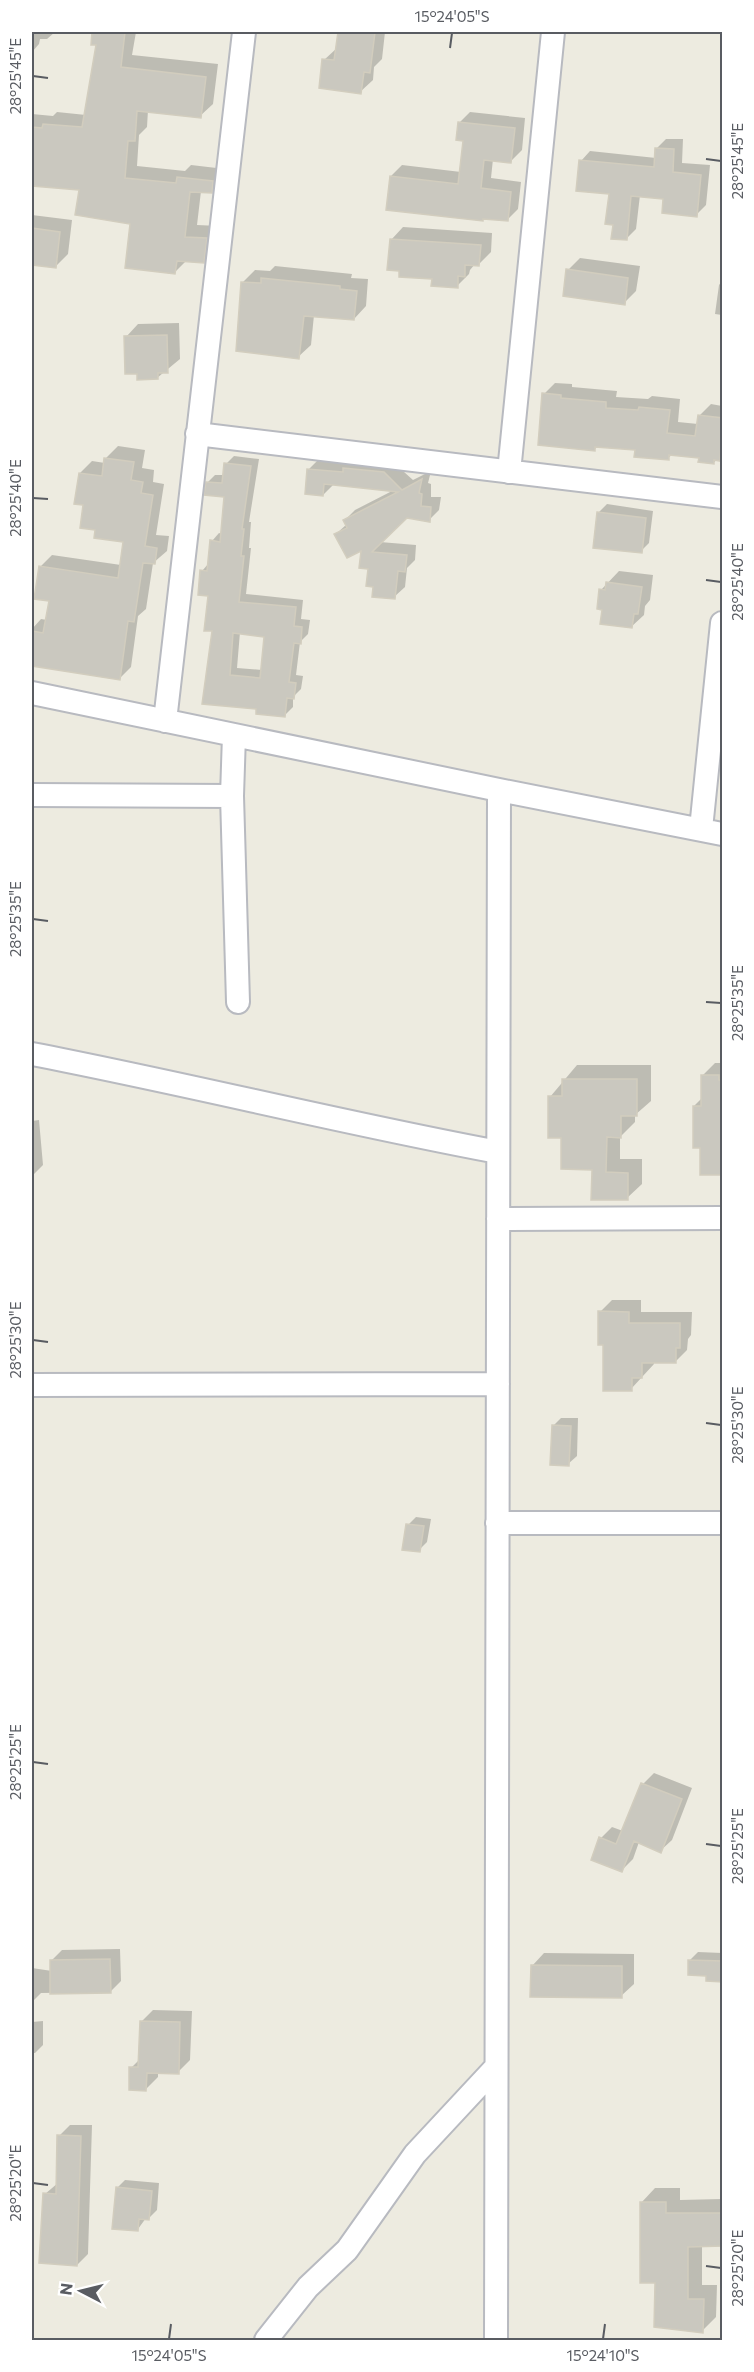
<svg xmlns="http://www.w3.org/2000/svg" width="754" height="2372" font-family="Commissioner,sans-serif">
  <style>
    .shadow { fill: #0003; fill-rule: evenodd }
    .building { fill: #cac8bf; stroke: #d2cdbe; stroke-width: 1.5; fill-rule: evenodd }
    .lines { fill: none; stroke-linecap: round; stroke-linejoin: round }
    .street-casing { stroke: #b8bac0; stroke-width: 26 }
    .street { stroke: #fff; stroke-width: 22 }
    .ticks { fill: none; stroke: #595c62; stroke-width: 2 }
    .neatline { fill: none; stroke: #595c62; stroke-width: 2 }
    .ticks-label { font-size: 15px; text-anchor: middle; fill: #595c62 }
  </style>
  <rect width="100%" height="100%" fill="#edebe0"/>
  <path class="shadow" d="M32,32H55L47,39H40L39,44L32,52Z
    M94,32H136L132,55L218,64L213,104L200,116L148,110L147,127L139,135L137,166L185,171L191,165L225,169L224,179L211,192L201,191L197,225L219,226L216,249L203,261L187,260L175,272L132,222L80,188L32,184V114L53,116L57,112L86,115L97,44H92Z
    M339,32H385L382,59L374,67L373,80L360,92L324,60L337,48Z
    M470,112L525,118L522,150L511,161L493,159L491,178L521,182L518,209L507,220L391,176L402,165L461,172L464,139L459,123Z
    M666,139H683L682,163L710,165L706,205L696,215L665,198L640,195L636,229L626,239L614,224L611,193L581,161L590,151L656,158L657,148Z
    M32,215L72,220L68,254L56,266L34,264L32,266Z
    M403,227L492,233L491,252L478,265L475,264L470,270L469,274L457,286L401,269L391,240Z
    M580,258L640,266L636,291L624,303L568,270Z
    M275,266L352,274L351,278L368,279L366,306L354,319L314,315L311,345L298,357L243,282L255,270L270,271Z
    M722,281V315L715,314L719,285Z
    M179,323L180,359L157,378L126,337L138,324Z
    M555,383L572,384V387L617,391L616,397L648,399L652,396L680,399L678,422L698,424L700,415L711,404L722,406V456L713,463L700,457L673,454L668,458L636,448L598,446L594,450L544,394Z
    M118,446L145,450L142,468L154,470L153,482L164,484L156,535L169,536L167,551L153,563L146,609L138,616L131,667L119,679L32,665V629L41,619L47,620L51,599L40,567L52,555L121,565L124,541L97,529L85,504L80,473L92,461L105,463L106,458Z
    M234,456L259,459L249,522H251L249,548H251L246,594L303,600L301,619L310,620L308,634L300,642L296,675L303,676L301,689L293,697V707L285,715L258,708L204,703L213,630L209,595L202,571L209,563L212,541L219,533L222,534L225,496L207,483L215,475H224L226,464ZM240,632L266,635L262,670L237,668Z
    M319,459L394,463L413,480L431,471L428,483L431,484V497H441L439,510L429,520L407,516L380,542L416,545L415,560L407,568L405,587L394,597L375,586L363,548L336,534L347,524L345,520L355,510L394,490L334,484L323,495L309,469Z
    M607,504L653,511L649,543L641,551L598,513Z
    M619,571L653,575L650,600L645,606L644,615L631,627L603,608L601,590Z
    M715,1063H722V1173L702,1147L694,1106L702,1098V1076Z
    M577,1065H651V1101L635,1115V1122L620,1137V1159H642V1184L627,1198L593,1168L563,1137L550,1097Z
    M39,1120L43,1165L32,1176V1121Z
    M612,1300H641V1312H692L691,1335L688,1339L687,1350L675,1362H654V1364L631,1389L600,1312Z
    M561,1418H578L577,1456L568,1464L553,1426Z
    M416,1517L431,1519L427,1542L419,1550L408,1525Z
    M654,1773L692,1788L672,1840L660,1851L639,1842L633,1859L622,1870L601,1838L612,1827L623,1831L643,1784Z
    M120,1949L121,1981L110,1992L41,1993L32,2002V1968L52,1971L51,1961L62,1950Z
    M698,1952L722,1953V1980L708,1975L690,1960Z
    M544,1953L634,1954V1984L621,1996L532,1966Z
    M153,2010L192,2011L190,2060L178,2072H158V2077L146,2089L131,2068L140,2059L141,2022Z
    M43,2021V2045L35,2053H32V2022Z
    M70,2125H92L88,2254L77,2265L45,2194L58,2183L59,2136Z
    M125,2180L159,2183L157,2210L149,2218H146L138,2229L117,2188Z
    M655,2188H680V2200L722,2199V2245H702V2285H717L716,2317L702,2331L656,2282L641,2203Z"/>
  <path class="building" d="M92,32H125L121,67L206,77L201,118L137,111L135,141H128L125,178L176,183L177,177L213,181L212,193L190,192L185,237L207,238L204,263L177,261L175,274L125,268L130,224L75,215L79,190L32,186V127L42,128L43,124L82,127L96,45H91Z
    M338,32H375L370,73L364,72L361,94L319,88L322,59L334,60Z
    M458,122L515,128L511,163L484,160L481,188L511,192L508,221L483,219V221L386,210L390,176L458,184L463,141L456,140Z
    M655,148L674,149L673,172L701,175L697,217L662,213L663,199L631,196L627,240L611,239L613,225L605,224L609,194L576,191L579,160L654,167Z
    M32,228L60,232L56,268L32,265Z
    M390,239L481,245L479,266L465,265V277L458,276V288L431,286L432,279L399,277V271L387,270Z
    M566,269L628,278L625,305L563,296Z
    M261,278L340,286V289L357,291L354,320L304,316L299,359L236,351L241,282L261,283Z
    M167,335L168,373H158V379L137,380V374H125L124,336Z
    M542,393L561,395V398L606,402V408L638,410L639,407L670,410L667,433L695,436L698,415L723,418L720,461L714,460V464L698,462L699,458L669,455V460L634,457L635,450L595,447V451L538,445Z
    M104,458L134,462L131,480L143,482L141,493L153,495L145,546L157,548L155,564L143,563L134,622L128,621L120,680L32,666V631L43,633L49,601L34,599L39,566L118,578L123,542L94,538L95,530L80,528L83,505L74,504L79,473L102,476Z
    M224,463L251,466L242,529H244L241,556H244L239,602L296,607L294,626L302,627L301,644L294,643L289,682L296,683L294,699L287,698L285,717L256,714V709L202,704L212,631H204L208,596L198,595L200,570L207,571L210,540L220,542L224,497L204,495L206,482L222,483ZM233,633L264,637L260,678L230,675Z
    M343,468L384,472L402,490L422,479L419,493L422,494L421,506L431,507L430,522L407,518L372,552L407,555L405,572L398,571L395,599L372,597L373,587L366,586L368,569L359,568L361,551L347,558L334,534L347,528L343,520L398,492L324,484L323,496L305,494L307,469L343,472Z
    M597,512L646,518L642,553L593,548Z
    M606,582L642,587L638,614H634L632,628L600,624L602,610L597,609L599,589L605,590Z
    M701,1075H719V1080H723V1175H700V1148H693V1106H701Z
    M562,1079H637V1116H621V1138L607,1137L606,1172L628,1173V1200H591L592,1170L561,1169V1138H548V1096H562Z
    M598,1311L629,1312V1323H680V1348H676V1363H642V1378H632V1391H603V1345H598Z
    M552,1425L571,1426L569,1466L550,1465Z
    M406,1524L424,1526L420,1552L402,1550Z
    M641,1783L682,1799L661,1853L634,1841L622,1872L591,1860L599,1837L616,1844Z
    M110,1959L111,1993L50,1994V1960Z
    M688,1960L723,1961V1982L706,1981V1976L688,1975Z
    M531,1965L622,1966V1998L530,1997Z
    M140,2021L180,2022L179,2074L147,2073L146,2091L129,2090V2067H138Z
    M57,2135L81,2136L77,2266L39,2263L43,2193L56,2194Z
    M116,2187L152,2191L149,2220L139,2219L138,2231L112,2229Z
    M640,2202H666V2213H723V2246L688,2247V2299H704L703,2333L654,2327L655,2283H640Z"/>
  <g class="lines">
    <defs>
      <path id="street" d="M197,434L722,497
        M509,472L553,32
        M32,693L499,790L722,834
        M165,721L244,32
        M234,735L232,796L238,1002
        M32,795L232,796
        M701,829L722,623
        M32,1054C188,1084 342,1123 498,1152
        M498,1219L722,1218
        M32,1385L498,1384
        M497,1523H722
        M266,2340L308,2287L347,2250L415,2154L496,2067
        M496,2340L499,790"/>
    </defs>
    <use href="#street" class="street-casing"/>
    <use href="#street" class="street"/>
  </g>
  <path class="ticks" d="M450,48L452,33M33,76L48,78M706,159L721,161M33,498L48,499M706,580L721,582M33,919L48,921M706,1002L721,1003M33,1340L48,1342M706,1423L721,1425M33,1762L48,1764M706,1844L721,1846M33,2183L48,2185M706,2266L721,2268M169,2339L171,2324M603,2339L605,2324"/>
  <rect width="754" height="2372" fill="none" stroke="#ffffff" stroke-width="66"/>
  <g transform="translate(81 2291) rotate(277)" stroke="#ffffff" stroke-width="4.5" paint-order="stroke">
  <path d="M0-4.5L10 22L0 15L-10 22Z" fill="#595c62"/>
  <text y="-9" font-size="16" font-weight="bold" text-anchor="middle" fill="#595c62">N</text>
  </g>
  <rect x="33" y="33" width="688" height="2306" class="neatline"/>
  <g class="ticks-label">
    <text x="452" y="22">15°24'05"S</text>
    <text transform="translate(16 76) rotate(-90)" y="5">28°25'45"E</text>
    <text transform="translate(738 161) rotate(-90)" y="5">28°25'45"E</text>
    <text transform="translate(16 498) rotate(-90)" y="5">28°25'40"E</text>
    <text transform="translate(738 582) rotate(-90)" y="5">28°25'40"E</text>
    <text transform="translate(16 919) rotate(-90)" y="5">28°25'35"E</text>
    <text transform="translate(738 1003) rotate(-90)" y="5">28°25'35"E</text>
    <text transform="translate(16 1340) rotate(-90)" y="5">28°25'30"E</text>
    <text transform="translate(738 1425) rotate(-90)" y="5">28°25'30"E</text>
    <text transform="translate(16 1762) rotate(-90)" y="5">28°25'25"E</text>
    <text transform="translate(738 1846) rotate(-90)" y="5">28°25'25"E</text>
    <text transform="translate(16 2183) rotate(-90)" y="5">28°25'20"E</text>
    <text transform="translate(738 2268) rotate(-90)" y="5">28°25'20"E</text>
    <text x="169" y="2361">15°24'05"S</text>
    <text x="603" y="2361">15°24'10"S</text>
  </g>
</svg>
